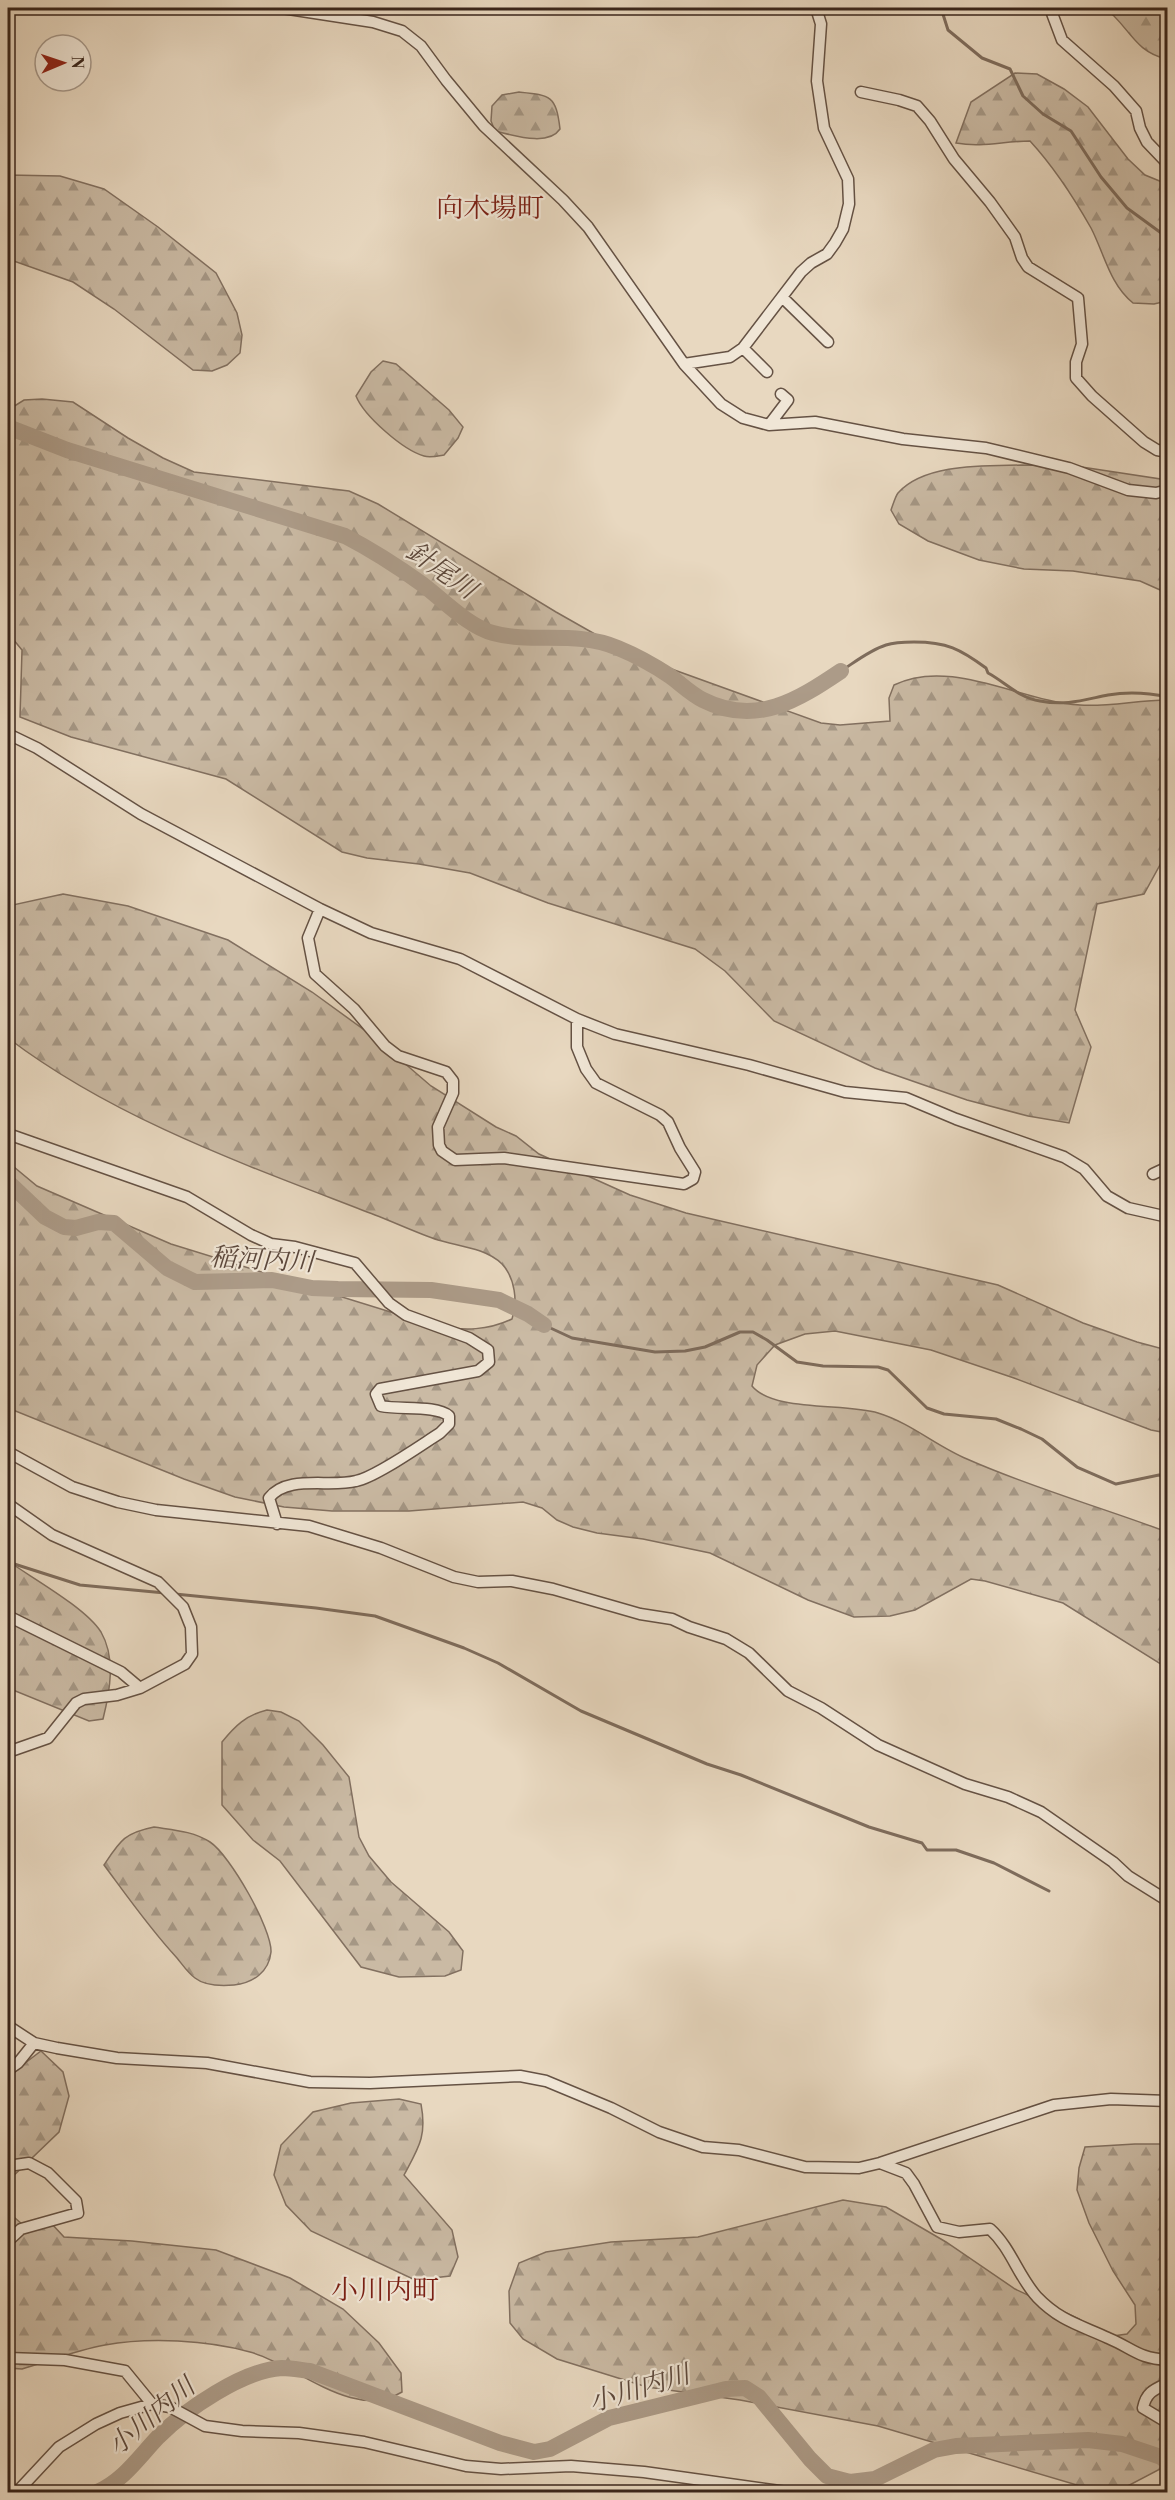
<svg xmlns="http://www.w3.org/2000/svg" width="1175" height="2500" font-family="'Libre Bodoni','Noto Serif JP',serif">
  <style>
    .forest { fill: url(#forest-firs); stroke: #827060; stroke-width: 1.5 }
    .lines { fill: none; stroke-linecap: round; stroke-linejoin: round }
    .stream { stroke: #7e6c5c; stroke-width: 3 }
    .river { stroke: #ac9b88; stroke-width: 16 }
    .minor-casing { stroke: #655244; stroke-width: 13 }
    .minor { stroke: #f0e6d6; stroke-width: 10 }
    .labels { text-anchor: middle; stroke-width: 4.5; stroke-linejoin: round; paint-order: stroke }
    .water-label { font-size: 26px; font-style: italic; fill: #5c483c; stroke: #f0e6d6 }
    .quarter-label { font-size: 27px; fill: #7a1f14; stroke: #f0e6d6 }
  </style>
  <defs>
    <pattern id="forest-firs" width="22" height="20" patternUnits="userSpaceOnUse" patternTransform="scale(1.5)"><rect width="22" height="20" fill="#cabaa4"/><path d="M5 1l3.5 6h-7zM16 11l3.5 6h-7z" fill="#a59785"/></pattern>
  </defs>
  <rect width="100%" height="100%" fill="#e8d8c0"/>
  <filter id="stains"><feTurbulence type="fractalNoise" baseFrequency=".00333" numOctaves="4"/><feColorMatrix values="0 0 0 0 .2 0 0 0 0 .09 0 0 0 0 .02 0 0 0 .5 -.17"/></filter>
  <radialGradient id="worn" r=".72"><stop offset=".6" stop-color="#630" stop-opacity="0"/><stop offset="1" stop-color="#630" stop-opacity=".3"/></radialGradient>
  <path class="forest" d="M1105,8H1167V59C1134,52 1129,26 1105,8Z
    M1015,73L1037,74L1064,89L1088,107L1128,159L1145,175L1167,184V301L1154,304L1133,303C1110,285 1104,253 1091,228C1074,198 1053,166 1030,141C1003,141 983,148 956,143L971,102Z
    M519,92C550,95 556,95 560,129C548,147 513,135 495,131L491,121L492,106L502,95Z
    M8,175L60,176L104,189L158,227L216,273L237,313L242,335L240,353L227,365L212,371L193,370L114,309L73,282L8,259Z
    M383,361L396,364L449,410L463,427L458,438L444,455C438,456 430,458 424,456C403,450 364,416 356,396L371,372Z
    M42,399L73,402L128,438L163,458L194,472L349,491L378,504L556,612L630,654L821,723L840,725L890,721L889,698L894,685C951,657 1022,702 1080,705C1109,707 1138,700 1167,700V852L1144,894L1097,904L1075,1010L1091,1047L1069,1123L1028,1116L967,1100L875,1068L774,1021L725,971L695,949L548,903L470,873L419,864L367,858L342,852L226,779L71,737L20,717L22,650L8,633V410L24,400Z
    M1022,465L1075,466L1167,480V593L1140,581L1073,571L1024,569L979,560L928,541L899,524L891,510C893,505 895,497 898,493C925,463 986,466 1022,465Z
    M63,894L128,906L228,940L312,992L374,1037L431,1086L496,1127L516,1136L539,1154L630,1195L686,1213L998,1285L1083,1323L1137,1342L1167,1350V1433L1151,1430L1014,1378L931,1350L835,1331L805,1334L775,1345L757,1365L752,1386C773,1412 846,1403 878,1413C911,1423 936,1446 967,1459C1032,1488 1101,1507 1167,1532V1668L1063,1603L985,1581L971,1579L915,1610L890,1616L854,1617L808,1600L710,1553L643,1539L597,1533L573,1527L557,1520L542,1508L523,1502L409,1511H332L284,1507L235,1497L184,1479L8,1408V1162L37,1186L171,1244L439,1327C465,1330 487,1331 512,1319C518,1302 515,1278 502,1264C486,1248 458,1246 438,1240C417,1233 396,1223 375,1215C249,1166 116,1120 8,1038V906Z
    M8,1561C32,1578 86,1608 101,1632C116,1658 110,1691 103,1719L89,1721L8,1688Z
    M267,1710L281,1712L299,1721L323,1745L349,1777L359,1837L369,1856L391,1882L449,1932L463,1951L461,1970L445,1976L399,1977L361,1967L280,1861L253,1840L222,1805V1742C235,1726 246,1715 267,1710Z
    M154,1827C173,1830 193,1831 210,1842C230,1855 272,1929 271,1952C269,1972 253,1983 234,1985C222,1986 205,1986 195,1978C188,1973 182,1964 177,1958C150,1929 127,1896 104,1865C120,1841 124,1833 154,1827Z
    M41,2051L63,2072L69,2096L59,2132L8,2181V2076Z
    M399,2099L421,2104C427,2136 419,2147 404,2175L452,2230L458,2257L450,2276L415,2280L311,2231L286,2205L274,2175L281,2145L313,2112L351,2103Z
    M1135,2144H1167V2461L1164,2467L1122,2489L1087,2488L878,2426L740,2400L647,2387L557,2359L523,2339L510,2323L509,2291L519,2263L546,2252L611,2242L698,2237L843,2200L886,2207L946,2242L1015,2289L1079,2319L1106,2337L1127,2334L1136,2324L1135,2305L1113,2271L1089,2223L1077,2190L1079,2168L1085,2147Z
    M8,2212L29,2230L50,2222L64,2237L132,2241L216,2250L290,2278L343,2309L379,2343L401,2373L402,2392C353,2422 296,2364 250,2352C207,2340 149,2337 105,2345C77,2350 49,2361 22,2369L8,2368Z"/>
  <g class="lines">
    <path class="stream" d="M941,8L948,30L982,58L1010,69L1023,96L1043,114L1071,131L1101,177L1127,208L1168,238
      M841,671C855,662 870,650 886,645C895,642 904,642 914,642C947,642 960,649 986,668L988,673C1005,682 1019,698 1040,701C1066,706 1083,700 1108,695C1126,692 1149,693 1168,697
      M544,1325L572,1338L655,1352L685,1351L705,1347L740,1332H753L767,1340L797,1362L823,1366L878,1367L888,1370L927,1408L944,1414L996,1419L1021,1429L1042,1439L1077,1467L1116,1484L1159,1475L1168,1476
      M8,1562L80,1585L165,1593
      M175,1594L316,1608L375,1616L464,1648L498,1663L581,1711L707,1764L741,1775L869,1827L922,1843L927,1850H956L994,1863L1049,1891"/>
    <path class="river" d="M8,427L67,450L345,536C372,550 397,566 422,584C442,599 469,627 493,633C534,644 576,630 618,648C635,655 655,666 670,676C681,684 691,694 703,700C756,727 798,700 841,671
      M8,1182L45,1217L64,1227L76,1228L98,1222L114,1223L167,1268L195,1282L272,1280L312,1288L338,1289L431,1290L499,1300L528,1314L544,1325
      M97,2492C123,2481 139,2457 158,2437C185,2410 243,2370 282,2368C291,2368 301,2370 310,2371L500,2443L534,2452L550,2449L609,2418L726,2389L745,2388L759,2397L810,2459L827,2476L850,2482L875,2479L934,2450L956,2446L1088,2440L1122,2444L1161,2457L1168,2463"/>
    <defs>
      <path id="minor" d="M282,8L373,22L402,31L421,46L446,80L484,126L563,200L588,227L684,364L721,404L743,418L769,425L815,422L903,439L986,448L1069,468L1128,490L1156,493L1168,490
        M1050,8L1062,40L1114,86L1136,111L1140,128L1147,142L1168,164
        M861,92L899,100L917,106L930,121L954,159L990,202L1015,237L1022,258L1028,267L1078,298L1082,344L1076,362V378L1092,396L1144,442L1157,450L1168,452
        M782,297L828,342
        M743,348L767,372
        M684,364L730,357L743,348L801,272L811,263L827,254L835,243L843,229L849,204L848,179L824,128L817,81L821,24L816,8
        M769,425L788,400L781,394
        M8,734L37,748L141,814L320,909L371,933L460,959L577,1019L615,1034L749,1065L845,1092L906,1098L956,1119L1064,1157L1084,1169L1107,1196L1128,1208L1168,1217
        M320,909L308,938L315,974L354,1009L385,1046L398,1056L446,1072L453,1081V1093L438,1127L439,1145L442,1151L455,1160L504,1158L684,1184L693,1179L695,1172L680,1148L668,1122L660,1115L596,1083L586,1069L577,1047V1019
        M8,1134L187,1197L251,1235L271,1244L295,1247L355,1263L389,1303L406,1315L469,1338L488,1350L489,1362L478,1371L380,1389L376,1394L381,1406C400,1410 436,1405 449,1416V1424L440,1433C421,1445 376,1477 356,1481C329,1488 288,1474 269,1498L277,1524
        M1153,1174L1168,1167
        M8,1452L72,1487L118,1502L156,1510L309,1526L381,1548L454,1577L478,1582L512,1581L553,1589L640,1614L672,1619L689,1627L726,1639L749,1653L788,1691L821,1708L878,1745L965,1784L1008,1797L1041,1812L1113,1862L1128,1876L1168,1901
        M8,1504L52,1535L158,1582L183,1607L191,1627L192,1654L185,1664L140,1688L117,1695L84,1699L76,1703L48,1738L8,1752
        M8,1616L121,1672L140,1688
        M8,2026L34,2043L57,2048L117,2058L207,2063L310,2082L370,2083L520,2076L546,2081L611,2108L659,2132L703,2147L739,2150L805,2167L859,2168L880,2163L1054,2105L1111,2099L1168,2101
        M8,2070L18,2063L34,2043
        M880,2163L906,2173L914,2184L937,2227L959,2232L990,2229C1011,2248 1018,2276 1037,2297C1060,2321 1080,2325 1108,2338C1134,2349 1137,2358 1168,2360
        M8,2166L29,2163L48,2173L76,2201L78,2213L21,2229L8,2241
        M8,2358L65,2360L125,2371L152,2404
        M1168,2383C1155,2389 1146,2392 1143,2408L1168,2423
        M17,2492L59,2447L96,2424L120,2413L152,2404L170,2407L205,2426L242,2431L299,2433L364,2442L466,2466L501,2469L571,2466L644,2472L787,2492"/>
    </defs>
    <use href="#minor" class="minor-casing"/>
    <use href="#minor" class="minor"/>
  </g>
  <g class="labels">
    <g class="water-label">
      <text transform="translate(442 570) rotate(35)" y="9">針尾川</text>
      <text transform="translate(262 1259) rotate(3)" y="9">稲河内川</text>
      <text transform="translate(639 2388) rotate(-17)" y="9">小川内川</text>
      <text transform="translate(151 2416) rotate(-40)" y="9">小川内川</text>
    </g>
    <g class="quarter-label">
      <text x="490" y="217">向木場町</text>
      <text x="385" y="2299">小川内町</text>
    </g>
  </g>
  <rect width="1175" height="2500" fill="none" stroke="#e8d8c0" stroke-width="30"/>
  <rect x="9" y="9" width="1157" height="2482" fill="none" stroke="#39251b" stroke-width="3"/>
  <rect x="15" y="15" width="1145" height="2470" fill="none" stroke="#39251b" stroke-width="1.5"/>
  <g transform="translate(63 63) rotate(88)"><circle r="28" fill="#f0e6d6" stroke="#a7998b" stroke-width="1.5"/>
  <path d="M0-4.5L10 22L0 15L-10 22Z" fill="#8f2418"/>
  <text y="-9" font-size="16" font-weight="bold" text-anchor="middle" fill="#39251b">N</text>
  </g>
  <rect width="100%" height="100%" filter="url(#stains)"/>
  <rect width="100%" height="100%" fill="url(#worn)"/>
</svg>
